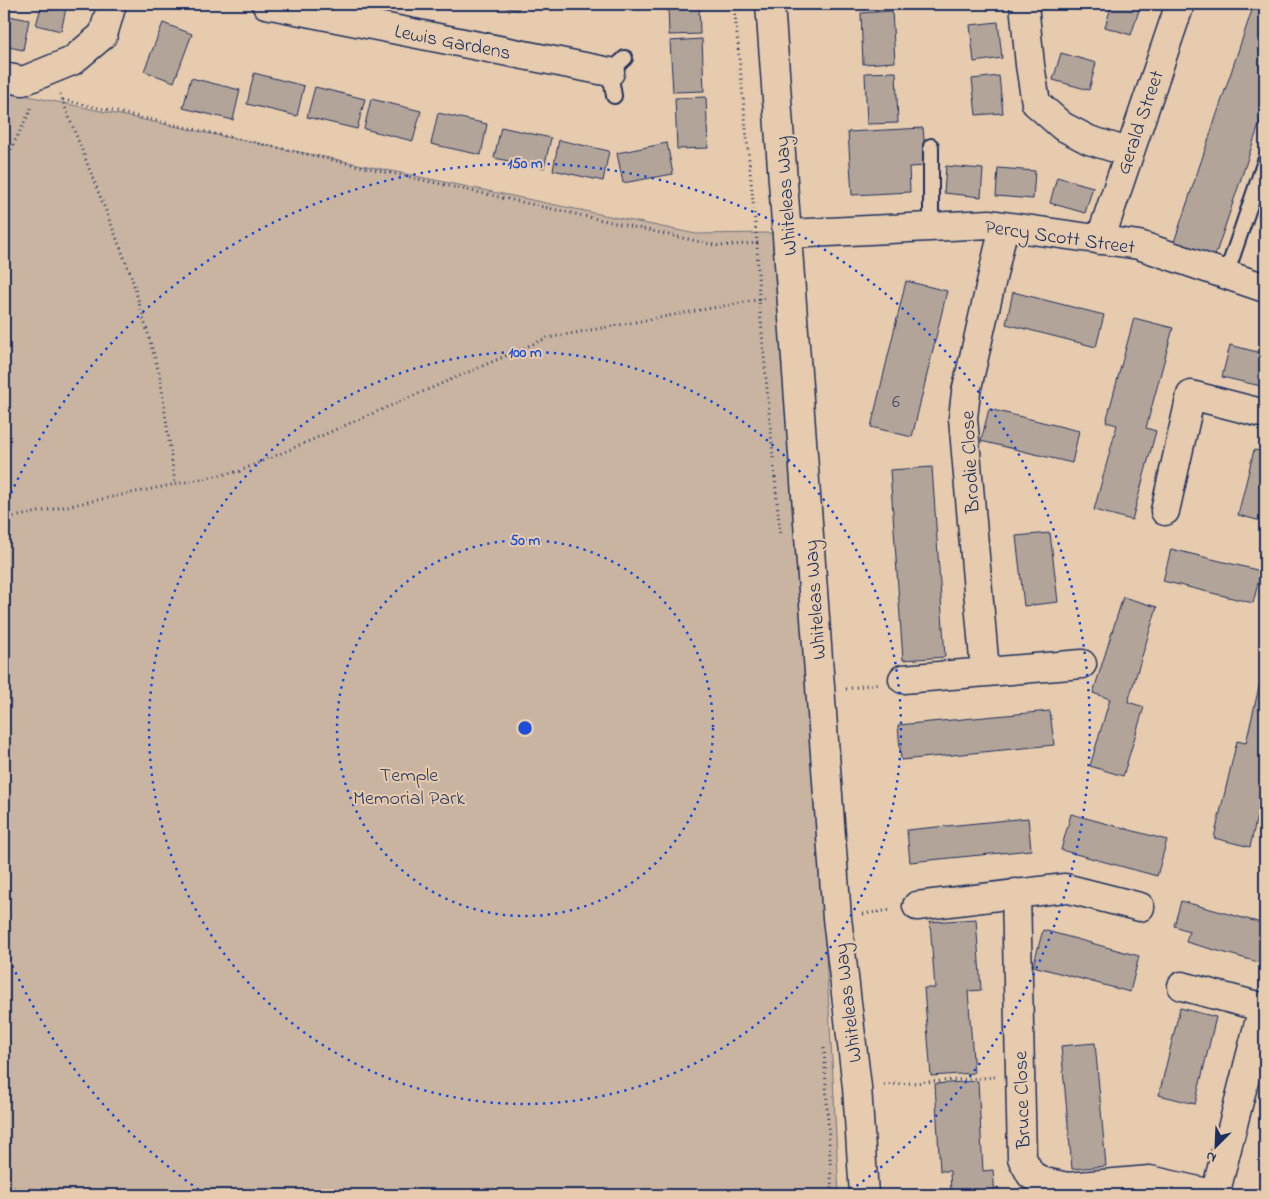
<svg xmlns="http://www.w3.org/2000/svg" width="1269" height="1199" font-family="'Indie Flower',sans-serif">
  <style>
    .green { fill: #c9b4a2; stroke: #727280 }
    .building { fill: #b3a49a; stroke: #1b2f5e }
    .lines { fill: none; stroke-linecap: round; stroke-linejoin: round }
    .service-casing { stroke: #1b2f5e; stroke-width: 18 }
    .minor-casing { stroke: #1b2f5e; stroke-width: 31 }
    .secondary-casing { stroke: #1b2f5e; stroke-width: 31 }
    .path { stroke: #1b2f5e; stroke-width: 3; stroke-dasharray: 1 4; stroke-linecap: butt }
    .service { stroke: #e6cbae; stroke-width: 14 }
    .minor { stroke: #e6cbae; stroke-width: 28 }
    .secondary { stroke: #e6cbae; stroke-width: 28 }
    .ring { fill: none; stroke: #1d4ed8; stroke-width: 2.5; stroke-dasharray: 2.5 5 }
    .labels { text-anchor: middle; stroke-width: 4; stroke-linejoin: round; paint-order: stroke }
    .number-label { font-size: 18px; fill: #414c6d }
    .street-label { font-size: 20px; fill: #1b2f5e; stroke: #e6cbae }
    .park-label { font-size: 20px; fill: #2c3c65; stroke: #e6cbae }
    .centre { fill: #1d4ed8; stroke: #e6cbae; stroke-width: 2.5 }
    .ring-label { font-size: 15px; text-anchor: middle; font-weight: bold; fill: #1d4ed8; stroke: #e6cbae; stroke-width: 4; stroke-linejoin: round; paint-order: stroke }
  </style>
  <rect width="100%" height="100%" fill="#e6cbae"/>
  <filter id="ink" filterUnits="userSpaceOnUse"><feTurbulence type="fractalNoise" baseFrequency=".02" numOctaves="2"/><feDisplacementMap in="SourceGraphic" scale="10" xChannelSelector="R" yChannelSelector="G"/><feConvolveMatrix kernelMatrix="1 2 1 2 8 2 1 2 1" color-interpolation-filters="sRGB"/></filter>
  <g filter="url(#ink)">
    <path class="green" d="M4,91L696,234L772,233C798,554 824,874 839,1195H4Z"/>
    <path class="building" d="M42,4H67L61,31L36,25Z
      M487,4H519L518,10Z
      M668,4H699L700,34L669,35Z
      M967,4H995V5L968,8Z
      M1112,4H1141L1131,35L1105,27Z
      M1254,4H1265V107L1214,259L1173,245Z
      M892,11L895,62L863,64L861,13Z
      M4,15L29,20L23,50L4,46Z
      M998,22L1002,58L974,62L970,25Z
      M163,23L192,34L174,82L144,71Z
      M702,39L704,91L673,92L670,41Z
      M1061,53L1096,63L1089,90L1053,80Z
      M896,72L898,123L867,124L865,73Z
      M254,73L304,86L297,116L247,104Z
      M999,76L1003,113L976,115L972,79Z
      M191,78L240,90L233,120L183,108Z
      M315,87L365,99L357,129L307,117Z
      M706,97L708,148L677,149L675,98Z
      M371,99L421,111L413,141L364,129Z
      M438,113L487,124L481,155L431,144Z
      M501,127L551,138L544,168L494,158Z
      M923,128L926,166L909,167L910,192L852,195L848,132Z
      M559,140L609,151L603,181L553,170Z
      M667,143L673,174L623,183L617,153Z
      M946,166L983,169L981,197L944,193Z
      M998,168L1035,171L1033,199L996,196Z
      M1057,177L1093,187L1085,213L1050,203Z
      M906,281L947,291L912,437L871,427Z
      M1013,292L1104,315L1096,347L1006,324Z
      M1134,318L1173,328L1146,428L1156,431L1132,520L1094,510L1117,425L1106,422Z
      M1230,345L1265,354V387L1222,377Z
      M989,409L1079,431L1072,463L981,441Z
      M1254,450L1265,452V522L1238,515Z
      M932,467L945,657L903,660L890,470Z
      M1050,533L1058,602L1024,606L1016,536Z
      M1171,549L1261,571L1253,603L1163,581Z
      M1123,597L1157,607L1128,702L1144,707L1123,776L1090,766L1110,699L1093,693Z
      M1265,661V781L1250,847L1214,838L1237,741L1246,743Z
      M1050,711L1054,745L901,760L898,725Z
      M1071,814L1167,840L1157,876L1061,850Z
      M1028,818L1031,850L910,862L907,830Z
      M1181,901L1265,924V964L1186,942L1189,931L1174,926Z
      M976,919L981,990L968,991L974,1073L931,1076L924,988H935L930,922Z
      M1043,930L1139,956L1130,992L1033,966Z
      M1180,1008L1216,1017L1195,1104L1159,1095Z
      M1095,1043L1106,1166L1072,1169L1061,1046Z
      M978,1081L983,1171L993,1170L995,1195H951L950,1171H940L935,1084Z
      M1265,1150V1177L1259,1176Z"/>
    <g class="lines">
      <defs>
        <path id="service" d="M614,96L610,72L625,58
          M931,227V146
          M1226,275L1265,161"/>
        <path id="minor" d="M266,4L610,72
          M1024,4L1030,65L1036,103L1062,126L1089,140L1128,152
          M4,77L23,81L72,61L103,35L112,4
          M788,234L990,224L1139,245L1265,288
          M1100,240L1180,4
          M1165,511L1191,395L1265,414
          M985,671L963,418L966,392L1004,226
          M903,679L1082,664
          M1016,893L1022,1158L1031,1175L1044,1182L1067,1187L1150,1180L1216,1195
          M917,906L1065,888L1140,907
          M1182,986L1265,1008
          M1215,1195L1263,1007"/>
        <path id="secondary" d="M770,4L837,918L857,1087L864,1195"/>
      </defs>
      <use href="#service" class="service-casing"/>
      <use href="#minor" class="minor-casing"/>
      <use href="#secondary" class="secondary-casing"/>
      <path class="path" d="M734,4L757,243L759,299L780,534
        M60,94L131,275L160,376L175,484
        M63,100L719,246L758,243
        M4,163L33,105
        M4,519L240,471L547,338L767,298
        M846,689L879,683
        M863,914L891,910
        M824,1048L832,1195
        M884,1085L995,1077
        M4,1187L89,1195"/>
      <use href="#service" class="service"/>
      <use href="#minor" class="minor"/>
      <use href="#secondary" class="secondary"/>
    </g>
  </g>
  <g class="ring">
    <circle cx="525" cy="728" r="188"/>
    <circle cx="525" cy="728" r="376"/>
    <path d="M205 1194A565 565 0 0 1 5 949M5 507A565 565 0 1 1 845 1194"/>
  </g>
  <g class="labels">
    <g class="number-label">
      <text x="896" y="407">6</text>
    </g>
    <g class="street-label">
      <text transform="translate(453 41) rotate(11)" y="7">Lewis Gardens</text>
      <text transform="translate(1139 122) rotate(-71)" y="7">Gerald Street</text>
      <text transform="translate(785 196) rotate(-94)" y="7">Whiteleas Way</text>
      <text transform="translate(1060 236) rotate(8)" y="7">Percy Scott Street</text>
      <text transform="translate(969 462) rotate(-93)" y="7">Brodie Close</text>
      <text transform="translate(814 600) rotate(-94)" y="7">Whiteleas Way</text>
      <text transform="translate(847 1003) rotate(-97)" y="7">Whiteleas Way</text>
      <text transform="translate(1021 1100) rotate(-92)" y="7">Bruce Close</text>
    </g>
    <g class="park-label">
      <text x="409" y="781">Temple<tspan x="409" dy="23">Memorial Park</tspan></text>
    </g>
  </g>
  <circle cx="525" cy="728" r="8" class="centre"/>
  <g class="ring-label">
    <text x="525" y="168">150 m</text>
    <text x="525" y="357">100 m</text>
    <text x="525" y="545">50 m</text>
  </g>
  <rect width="1269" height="1199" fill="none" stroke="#e6cbae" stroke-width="20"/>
  <rect x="10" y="10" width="1249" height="1179" fill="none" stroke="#1b2f5e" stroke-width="2" filter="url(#ink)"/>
  <g transform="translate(1216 1146) rotate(204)" stroke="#e6cbae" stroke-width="4" paint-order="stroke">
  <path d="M0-4L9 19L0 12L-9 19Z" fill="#1b2f5e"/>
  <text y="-8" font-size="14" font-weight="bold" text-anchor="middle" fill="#1b2f5e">N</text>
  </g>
</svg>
